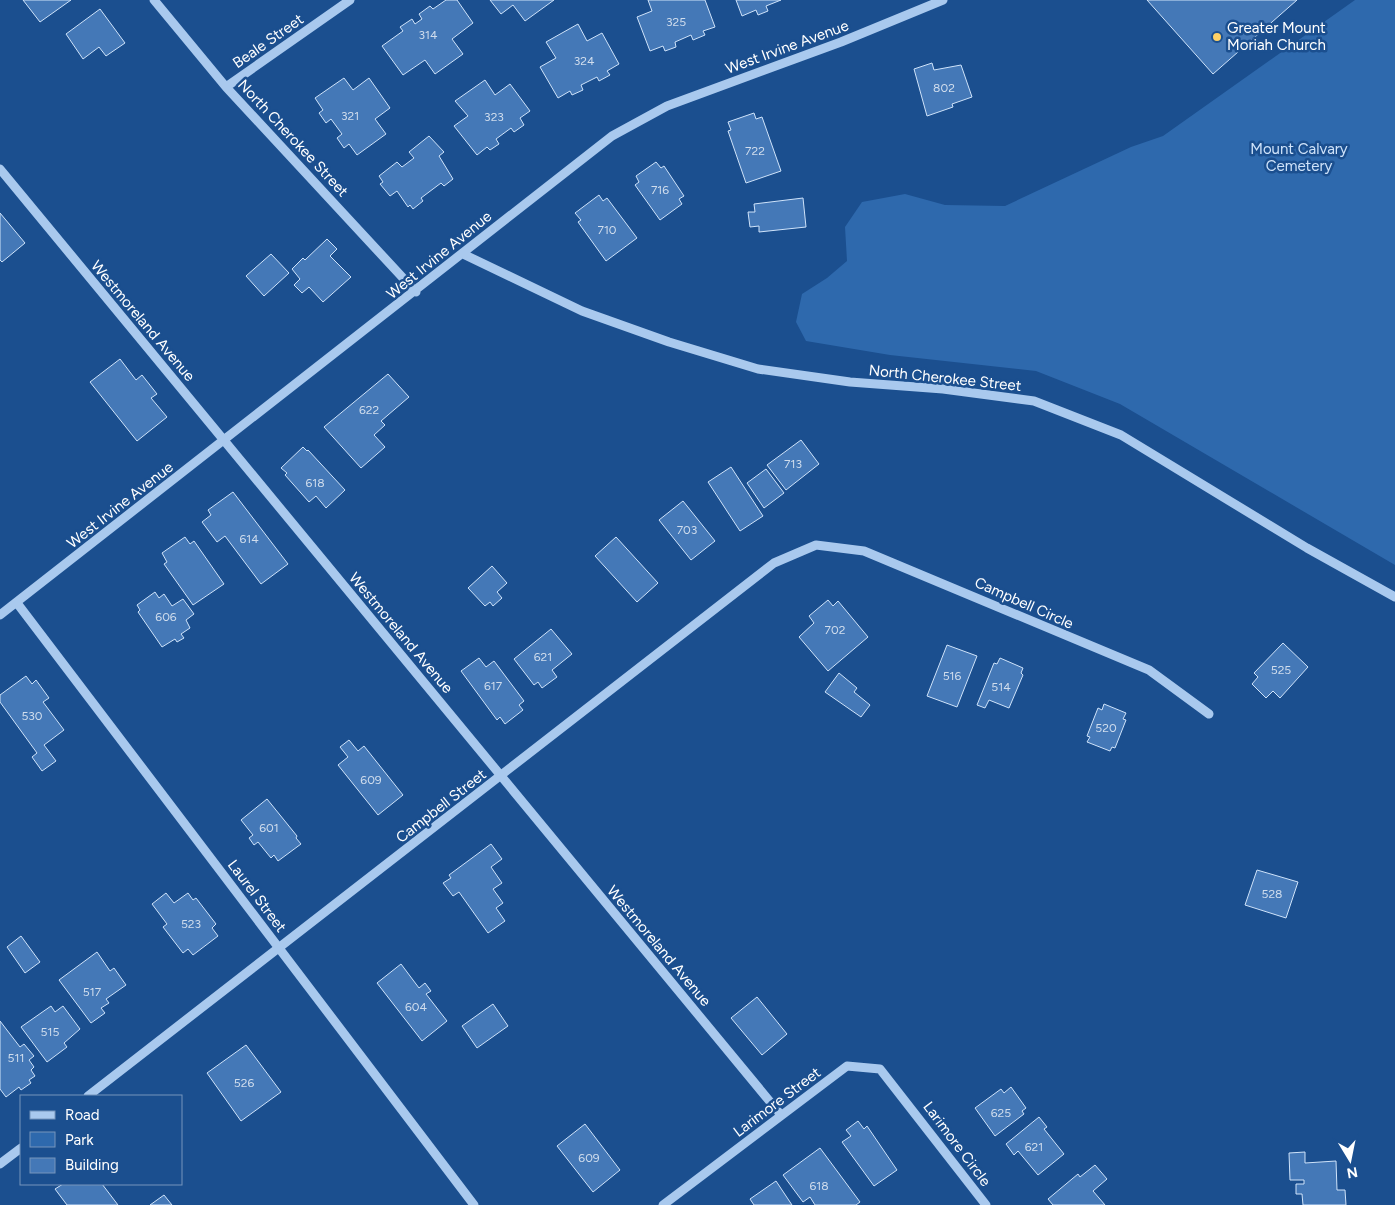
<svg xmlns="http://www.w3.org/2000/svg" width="1395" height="1205" font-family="Figtree,sans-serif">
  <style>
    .green { fill: #2e69ad }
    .building { fill: #4478b7; stroke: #cfe3fa }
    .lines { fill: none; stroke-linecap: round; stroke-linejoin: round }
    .minor { stroke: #a9c9ee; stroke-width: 9 }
    .poi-dot { fill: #ffd166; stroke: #1b4f8f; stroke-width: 2 }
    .labels { text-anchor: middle; stroke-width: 5; stroke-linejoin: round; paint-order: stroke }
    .number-label { font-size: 12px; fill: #d0dded }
    .poi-label { font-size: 15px; fill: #fff; stroke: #1b4f8f; text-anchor: start }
    .street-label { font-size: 15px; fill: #fff; stroke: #1b4f8f }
    .park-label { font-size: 15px; fill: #cfe3fa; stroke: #1b4f8f }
  </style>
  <rect width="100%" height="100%" fill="#1b4f8f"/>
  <path class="green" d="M1355,0H1395V565L1120,404L1036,371L890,355L806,341L796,322L802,294L827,278L847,261L845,227L862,202L905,194L945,205L1005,206L1131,147L1163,136Z"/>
  <path class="building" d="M23,0H71L40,22Z
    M446,0H457L473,23L452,39L463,54L435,74L425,60L403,75L382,46L403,31L400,27L412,19L415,24L422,19L419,14L430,6L433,9Z
    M490,0H554L525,21L513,5L501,14Z
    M648,0H705L715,27L703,31L705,35L693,40L691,35L675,42L676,47L665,51L663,46L650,51L637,17L652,11Z
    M736,0H781L766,6L768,11L758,15L756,10L742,16Z
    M1147,0H1297L1213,74Z
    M100,9L125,43L106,56L99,47L83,59L66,34Z
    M578,24L587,41L602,33L619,64L607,71L610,75L599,81L597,77L581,85L583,90L572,95L570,91L558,98L540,67L556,58L546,42Z
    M932,63L934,70L961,65L972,97L952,104L953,107L927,116L914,69Z
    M344,78L353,90L369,78L390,108L375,119L386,134L357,155L349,144L344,148L337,138L342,134L331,119L326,123L319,113L323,110L315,98Z
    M485,80L495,95L510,84L530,111L520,118L524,125L514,132L511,128L496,139L499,144L490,150L487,147L477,155L454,126L468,116L455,101Z
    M754,113L756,119L762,117L781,171L746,183L728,131L731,130L728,122Z
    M429,136L444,152L439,156L453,179L444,186L441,183L421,198L423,201L413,209L410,205L408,207L397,191L390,196L380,184L383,182L379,176L397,162L402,167L414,158L409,152Z
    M656,162L661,168L664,166L684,196L679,199L682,204L660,220L635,185L639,182L636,176Z
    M599,195L603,201L607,198L637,238L606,261L578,222L581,220L575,213Z
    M803,198L806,227L759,232V226L750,227L748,212H755L754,204Z
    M0,213L25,243L2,262L0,260Z
    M327,239L337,249L330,256L351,277L323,302L309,287L302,293L294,285L300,279L292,269L303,258L305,260Z
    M271,254L289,273L264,296L246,276Z
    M120,359L136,380L142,375L157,394L151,398L167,417L137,441L90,382Z
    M388,374L409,397L381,421L385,425L374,435L385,447L361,468L324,427Z
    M801,440L819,464L786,490L767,465Z
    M303,447L307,451L308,450L345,490L326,508L316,496L309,502L285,475L287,473L281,468Z
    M731,467L763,516L740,531L708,482Z
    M766,469L784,493L764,508L747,483Z
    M233,492L288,564L261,584L225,536L217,542L202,522L211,515L208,510Z
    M683,501L715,541L691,560L659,520Z
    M185,537L190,544L194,541L224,584L193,605L164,564L167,562L162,553Z
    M616,537L658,583L637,602L595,556Z
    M492,566L507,583L497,592L502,598L493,606L490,602L485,606L468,588Z
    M155,592L159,598L164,594L172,606L183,599L194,614L186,620L190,628L181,634L184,638L177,642L175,639L162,647L138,612L140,610L137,605Z
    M828,600L833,606L838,601L868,637L828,671L799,637L814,623L809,616Z
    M551,629L572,654L552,670L557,677L542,688L538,682L534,685L514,659Z
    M1283,643L1308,667L1280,698L1273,691L1266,698L1252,684L1258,677L1254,673Z
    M947,645L977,656L957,707L927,696Z
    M479,658L486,667L494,661L524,701L519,705L523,710L505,724L500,717L497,720L461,671Z
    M1000,658L1023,668L1021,673L1023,675L1009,708L989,700L985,708L977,705L994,663L997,664Z
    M839,673L857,688L854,692L870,705L861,717L825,692Z
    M26,676L32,684L36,680L49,698L43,702L64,730L44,745L56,761L42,771L32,757L37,753L0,702V695Z
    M1104,704L1126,713L1123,719L1126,720L1115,748L1112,747L1110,751L1087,742L1090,737L1087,736L1098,708L1102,710Z
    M349,740L358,751L364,746L403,795L378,815L338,765L348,757L340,747Z
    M267,799L297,836L296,838L301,844L278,861L274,855L271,858L258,842L254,845L249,838L253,835L241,820Z
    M491,844L502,859L491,867L502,883L493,889L503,903L496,908L505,921L488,933L459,892L453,896L443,883L451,878L449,875Z
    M1257,870L1298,882L1286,918L1245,905Z
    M166,893L174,903L188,893L193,900L196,898L216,924L212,928L218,936L193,955L188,949L183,953L163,927L167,924L152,904Z
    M21,936L40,962L25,973L7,947Z
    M97,952L110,971L114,968L126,985L106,999L109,1003L101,1008L105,1013L91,1023L59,980Z
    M401,964L419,988L425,983L431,991L426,994L447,1021L422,1041L377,983Z
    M757,997L787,1034L762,1055L731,1018Z
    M493,1004L508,1026L477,1048L462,1026Z
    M51,1006L55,1012L63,1006L80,1029L64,1043L67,1047L47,1062L21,1027Z
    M0,1021L20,1047L24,1044L34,1056L29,1060L34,1067L31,1070L35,1076L29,1080L31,1083L21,1090L19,1087L6,1097L0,1089Z
    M246,1045L281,1092L241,1121L207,1073Z
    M1011,1087L1026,1108L1022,1111L1024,1114L995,1136L975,1108L1001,1089L1004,1093Z
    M1039,1117L1047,1127L1044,1129L1064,1154L1038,1175L1018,1151L1014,1155L1006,1144Z
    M858,1121L864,1129L867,1126L897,1170L874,1186L842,1142L851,1136L846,1130Z
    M585,1124L620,1170L593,1192L557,1146Z
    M820,1148L860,1202L856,1205H815L810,1197L803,1202L783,1175Z
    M1305,1152V1163L1336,1161L1337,1190H1345L1346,1205H1303L1302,1194H1296V1184H1304V1180H1290L1289,1153Z
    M1095,1165L1107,1179L1093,1191L1105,1205H1053L1048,1199L1078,1174L1080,1177Z
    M776,1181L792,1205H754L750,1199Z
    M63,1184H102L118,1205H67L55,1189Z
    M164,1195L172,1205H150Z"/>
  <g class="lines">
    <path class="minor" d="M154,0L226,87L416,292
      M226,87L350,0
      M0,169L781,1115
      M463,254L582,311L669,342L758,369L850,382L943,389L1034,401L1121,435L1307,548L1395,597
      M17,603L474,1205
      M0,615L612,136L667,106L841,42L943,0
      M88,1096L774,563L816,545L864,551L1149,670L1209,714
      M0,1164L21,1148
      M663,1205L847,1066L880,1069L986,1205"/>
  </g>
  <circle class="poi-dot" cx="1217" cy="37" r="5"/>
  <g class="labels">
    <g class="number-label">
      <text x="676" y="26">325</text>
      <text x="428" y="39">314</text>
      <text x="584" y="65">324</text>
      <text x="944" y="92">802</text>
      <text x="350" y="120">321</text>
      <text x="494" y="121">323</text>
      <text x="755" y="155">722</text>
      <text x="660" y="194">716</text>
      <text x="607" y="234">710</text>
      <text x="369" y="414">622</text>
      <text x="793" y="468">713</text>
      <text x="315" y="487">618</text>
      <text x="687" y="534">703</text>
      <text x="249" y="543">614</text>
      <text x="166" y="621">606</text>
      <text x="835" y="634">702</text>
      <text x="543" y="661">621</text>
      <text x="1281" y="674">525</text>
      <text x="952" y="680">516</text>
      <text x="493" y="690">617</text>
      <text x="1001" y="691">514</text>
      <text x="32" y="720">530</text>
      <text x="1106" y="732">520</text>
      <text x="371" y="784">609</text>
      <text x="269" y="832">601</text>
      <text x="1272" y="898">528</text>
      <text x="191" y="928">523</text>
      <text x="92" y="996">517</text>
      <text x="416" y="1011">604</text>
      <text x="50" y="1036">515</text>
      <text x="16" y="1062">511</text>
      <text x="244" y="1087">526</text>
      <text x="1001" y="1117">625</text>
      <text x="1034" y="1151">621</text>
      <text x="589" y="1162">609</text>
      <text x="819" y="1190">618</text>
    </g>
    <g class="poi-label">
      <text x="1227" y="33">Greater Mount<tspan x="1227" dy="17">Moriah Church</tspan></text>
    </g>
    <g class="street-label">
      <text transform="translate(268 41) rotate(-35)" y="5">Beale Street</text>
      <text transform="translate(787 47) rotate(-20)" y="5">West Irvine Avenue</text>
      <text transform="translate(293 138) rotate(47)" y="5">North Cherokee Street</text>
      <text transform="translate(439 255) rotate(-39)" y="5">West Irvine Avenue</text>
      <text transform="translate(143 321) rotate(50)" y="5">Westmoreland Avenue</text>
      <text transform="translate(945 378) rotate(6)" y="5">North Cherokee Street</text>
      <text transform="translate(120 505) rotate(-38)" y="5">West Irvine Avenue</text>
      <text transform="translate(1024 603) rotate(24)" y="5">Campbell Circle</text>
      <text transform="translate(401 633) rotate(50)" y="5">Westmoreland Avenue</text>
      <text transform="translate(441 806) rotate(-38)" y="5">Campbell Street</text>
      <text transform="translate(257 896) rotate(53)" y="5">Laurel Street</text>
      <text transform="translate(659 946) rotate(50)" y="5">Westmoreland Avenue</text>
      <text transform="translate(777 1102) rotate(-37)" y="5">Larimore Street</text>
      <text transform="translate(957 1144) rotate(53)" y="5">Larimore Circle</text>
    </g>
    <g class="park-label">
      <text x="1299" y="154">Mount Calvary<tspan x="1299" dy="17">Cemetery</tspan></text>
    </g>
  </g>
  <rect x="20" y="1095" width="162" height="90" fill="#1b4f8f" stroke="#7695bc"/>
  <rect x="30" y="1111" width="25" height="8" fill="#a9c9ee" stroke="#7695bc"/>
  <text x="65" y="1120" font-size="15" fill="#ffffff">Road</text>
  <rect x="30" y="1132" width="25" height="15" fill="#2e69ad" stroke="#7695bc"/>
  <text x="65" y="1145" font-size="15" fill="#ffffff">Park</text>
  <rect x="30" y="1158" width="25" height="15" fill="#4478b7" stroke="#7695bc"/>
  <text x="65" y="1170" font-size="15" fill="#ffffff">Building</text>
  <g transform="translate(1350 1160) rotate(170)" stroke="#1b4f8f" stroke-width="4" paint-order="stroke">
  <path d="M0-4L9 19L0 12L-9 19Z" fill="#ffffff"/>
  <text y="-8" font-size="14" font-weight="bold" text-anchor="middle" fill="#ffffff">N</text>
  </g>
</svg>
